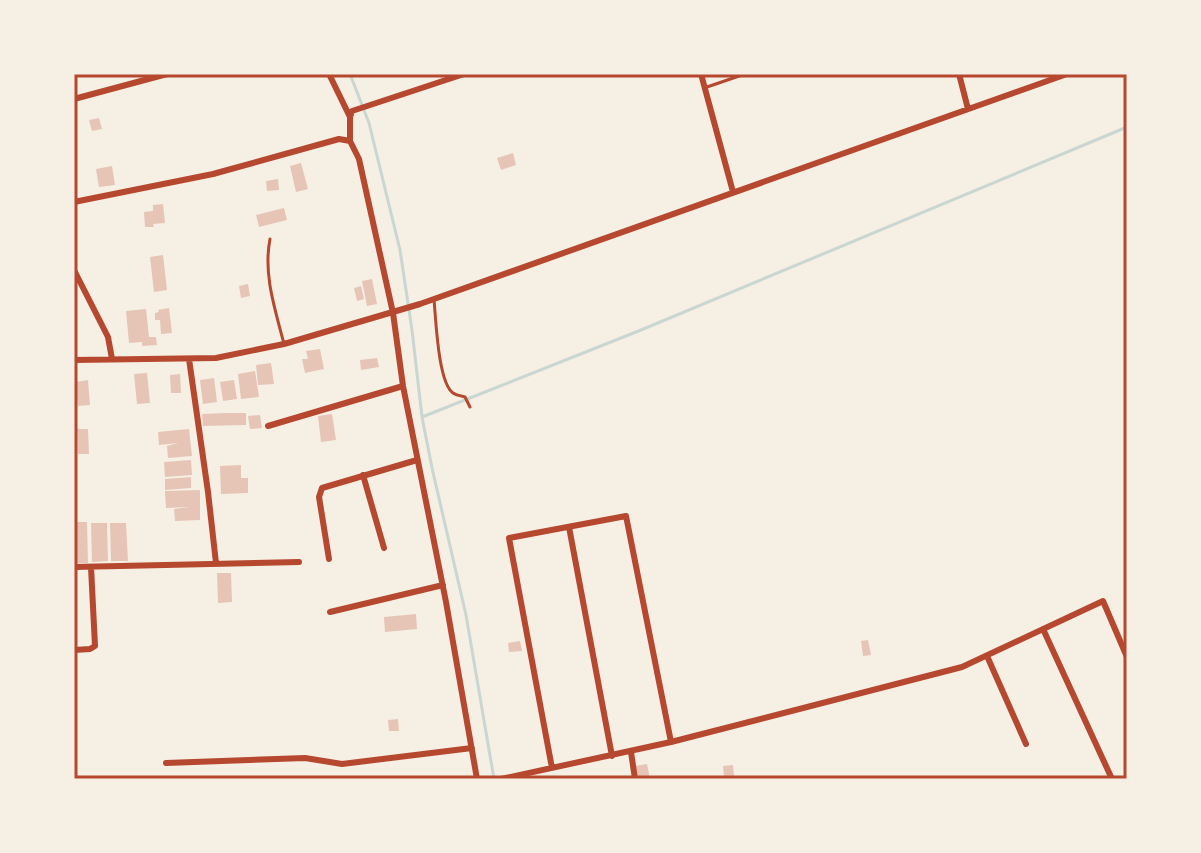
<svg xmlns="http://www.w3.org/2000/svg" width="1201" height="853" font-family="'Space Grotesk',sans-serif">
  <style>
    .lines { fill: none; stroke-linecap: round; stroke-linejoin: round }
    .stream { stroke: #c9d6d2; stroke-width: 3 }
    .building { fill: #e6c5b7 }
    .service { stroke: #b5482f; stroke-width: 3 }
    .minor { stroke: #b5482f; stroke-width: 6 }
    .neatline { fill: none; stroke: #b5482f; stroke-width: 3 }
  </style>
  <rect width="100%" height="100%" fill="#f6efe4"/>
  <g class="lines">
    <path class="stream" d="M350,74L369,123L400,250L412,330L422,417L432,468L466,615L494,779
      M422,417L641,330L1127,127"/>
  </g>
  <path class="building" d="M99,118L102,129L92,131L89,120Z
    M513,153L516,165L501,170L497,158Z
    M301,163L308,189L296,192L290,166Z
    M112,166L115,185L99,187L96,169Z
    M278,179L279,190L267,191L266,181Z
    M163,204L165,223L153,224L154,227H145L144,212L153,211V205Z
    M284,208L287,220L259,227L256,215Z
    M163,255L167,290L154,292L150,257Z
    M372,279L377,304L367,306L362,281Z
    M248,284L250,296L241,298L239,286Z
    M361,286L364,299L357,301L354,288Z
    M169,308L172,333L161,334L160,320H155V313L159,312L158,310Z
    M146,309L149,337H156L157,345L142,346V342L129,343L126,311Z
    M320,349L324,369L305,373L302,359H308L306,351Z
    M377,358L379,367L361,370L360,360Z
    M271,363L274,384L258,385L256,365Z
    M255,371L259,397L241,399L238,374Z
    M147,373L150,403L137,404L134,374Z
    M180,374L181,393H171L170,375Z
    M214,378L217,402L203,404L200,380Z
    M88,380L90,405L78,406L77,397H74V391L77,390L76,382Z
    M234,380L237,399L223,401L220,382Z
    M227,413H246V425L203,426L202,414Z
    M332,414L336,440L321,442L318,416Z
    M260,415L262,428L250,429L248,416Z
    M77,429H88L89,454H78Z
    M189,429L192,456L168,458L167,446L178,443L159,445L158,432Z
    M191,460L192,475L165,477L164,462Z
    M241,465V478H248V493L221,494L220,466Z
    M191,477V488L165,490V479Z
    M200,490V520L175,521L174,509L189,507L166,508L165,491Z
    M74,522H87L88,563H74Z
    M91,523H107L108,561L92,562Z
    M110,523H126L128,561H111Z
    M217,573H231L232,602L218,603Z
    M416,614L417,629L385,632L384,617Z
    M868,640L871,655L863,656L861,641Z
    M520,641L522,651L509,652L508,643Z
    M398,719L399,731H389L388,720Z
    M647,764L650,779H637L635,766Z
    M733,765L734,776L724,777L723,766Z"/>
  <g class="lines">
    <path class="service" d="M707,87L745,74
      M270,239C263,274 275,309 284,344
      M434,300C436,320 438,382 453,393C456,395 461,396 465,397L470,407"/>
    <path class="minor" d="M329,74L350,117
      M701,74L733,192
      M959,74L968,109
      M74,99L167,74
      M350,141V117L352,111L464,74
      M74,202L213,174L339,139L350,141L359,159L393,313L403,386L446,602L477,779
      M74,270L108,337L112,359
      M189,359L208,492L216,563
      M74,360L216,358L284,344L420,304L1067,74
      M268,426L403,386
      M363,475L384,548
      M569,527L612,756
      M329,559L319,497L322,488L417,460
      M74,567L299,562
      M330,612L443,585
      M1043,629L1112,779
      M74,650L90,649L95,646L91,567
      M987,656L1026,744
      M631,752L635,779
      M166,763L305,758L342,764L472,748
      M552,768L509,538L626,516L671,742
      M501,779L671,742L962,667L1103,601L1127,657"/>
  </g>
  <rect width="1201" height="853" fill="none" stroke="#f6efe4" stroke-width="152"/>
  <rect x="76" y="76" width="1049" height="701" class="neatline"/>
</svg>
